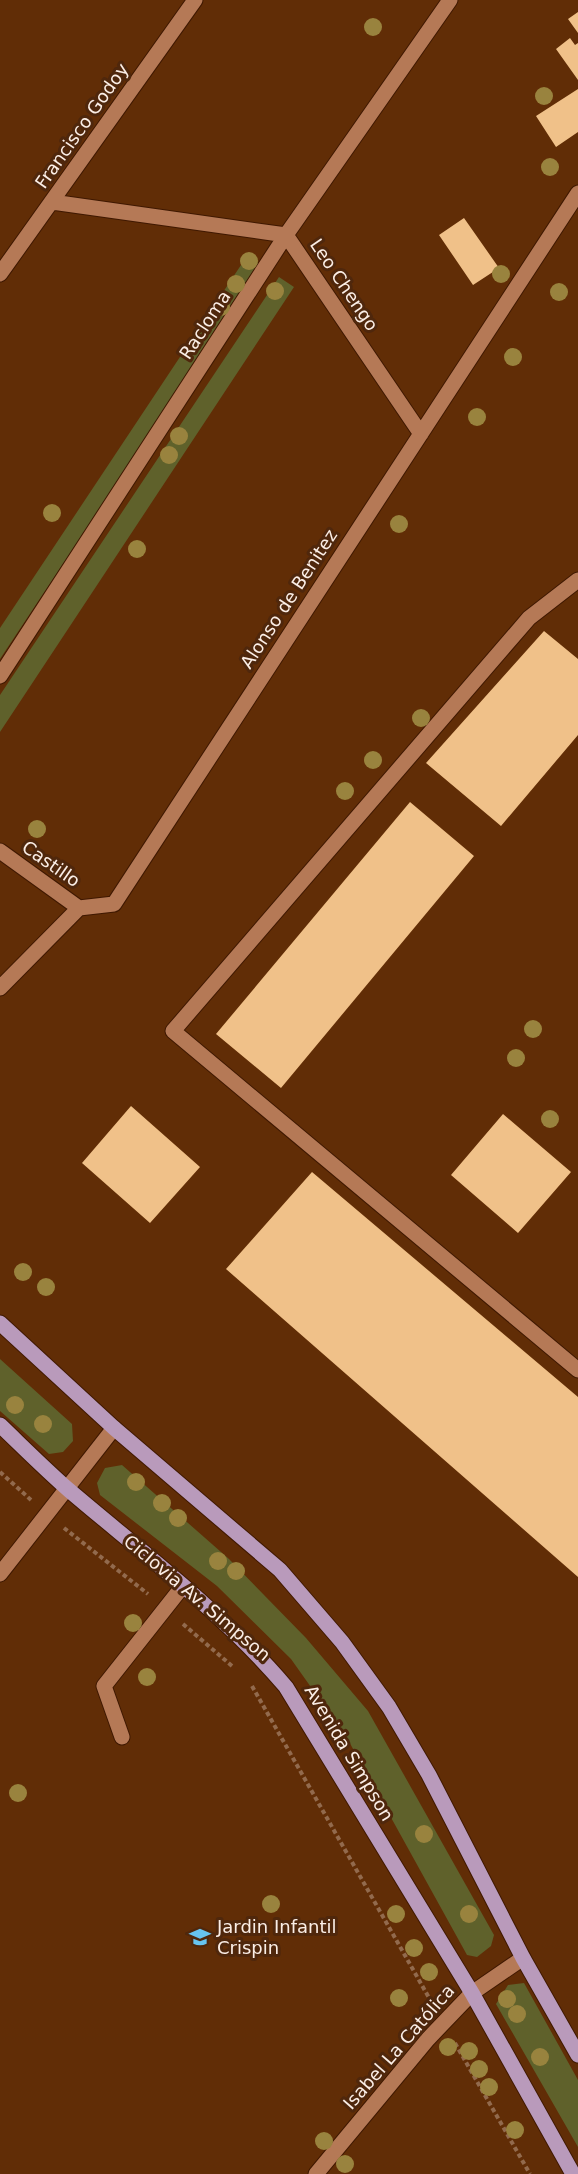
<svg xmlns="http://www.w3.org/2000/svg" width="578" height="2174" font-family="'DejaVu Sans',sans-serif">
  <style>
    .grass { fill: #5f612b }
    .building { fill: #f0c189 }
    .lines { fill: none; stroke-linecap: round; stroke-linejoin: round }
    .minor-casing { stroke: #3f1800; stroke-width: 17 }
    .major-casing { stroke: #3f1800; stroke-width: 17 }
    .path { stroke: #926a4d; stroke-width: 4; stroke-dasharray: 4.5 3; stroke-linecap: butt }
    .minor { stroke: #b57956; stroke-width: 15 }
    .major { stroke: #b99abb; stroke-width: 15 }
    .tree { fill: #99833e }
    .labels { text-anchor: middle; stroke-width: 6; stroke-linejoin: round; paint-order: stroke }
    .street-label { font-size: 18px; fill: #fbeee6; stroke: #4f270c }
    .poi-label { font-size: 18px; fill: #fbeee6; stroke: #4f270c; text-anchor: start }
  </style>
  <rect width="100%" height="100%" fill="#612d06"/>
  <path class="grass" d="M247,256L261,265L0,659V628Z
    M279,277L294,287L0,732V695Z
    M0,1359L72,1424L73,1441L63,1452L49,1454L0,1411Z
    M122,1465L229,1559L306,1638L368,1711L494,1935L491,1946L477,1957L467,1955L347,1738L291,1659L217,1586L100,1495L97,1483L105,1468Z
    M524,1983L578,2080V2147L496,2004L508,1985Z"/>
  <path class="building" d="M578,12V33L568,19Z
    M570,38L575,45L578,43V80L556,49Z
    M578,89V132L556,147L536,116Z
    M464,218L499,268L473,285L439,235Z
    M544,631L578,659V735L501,826L426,763Z
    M410,802L474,856L281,1088L216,1034Z
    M131,1106L200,1167L150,1223L82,1163Z
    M503,1114L571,1172L518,1233L451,1175Z
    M312,1172L578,1397V1577L226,1269Z"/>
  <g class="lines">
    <defs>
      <path id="minor" d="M52,202L286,235L421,434
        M0,274L195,0
        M578,580L529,618L173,1031L578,1370
        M0,676L286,235L450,0
        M0,851L79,908
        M0,988L79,908L114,904L578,193
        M0,1574L114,1428
        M122,1737L104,1686L183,1586
        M316,2174L428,2039L472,1993L523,1958"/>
      <path id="major" d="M0,1323L114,1428L280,1570L342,1642L389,1707L429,1775L523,1958L578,2055
        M0,1425C23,1447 46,1470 70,1491C144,1554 223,1613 286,1687L472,1993L573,2174"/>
    </defs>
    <use href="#minor" class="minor-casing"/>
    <use href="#major" class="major-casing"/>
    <path class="path" d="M0,1472L31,1500
      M64,1528L148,1594
      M183,1624L232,1666
      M252,1686L432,2003
      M455,2043L530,2174"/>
    <use href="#minor" class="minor"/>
    <use href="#major" class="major"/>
  </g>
  <g class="tree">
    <circle cx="373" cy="27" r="9"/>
    <circle cx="544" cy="96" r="9"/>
    <circle cx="550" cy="167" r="9"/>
    <circle cx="249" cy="261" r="9"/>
    <circle cx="501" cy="274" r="9"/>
    <circle cx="236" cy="284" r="9"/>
    <circle cx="275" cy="291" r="9"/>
    <circle cx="559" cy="292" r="9"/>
    <circle cx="221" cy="307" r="9"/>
    <circle cx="513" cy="357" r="9"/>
    <circle cx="477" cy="417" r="9"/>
    <circle cx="179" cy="436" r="9"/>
    <circle cx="169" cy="455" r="9"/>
    <circle cx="52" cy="513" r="9"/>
    <circle cx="399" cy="524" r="9"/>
    <circle cx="137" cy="549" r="9"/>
    <circle cx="421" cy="718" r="9"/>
    <circle cx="373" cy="760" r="9"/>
    <circle cx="345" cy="791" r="9"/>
    <circle cx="37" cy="829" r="9"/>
    <circle cx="533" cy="1029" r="9"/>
    <circle cx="516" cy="1058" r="9"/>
    <circle cx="550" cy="1119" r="9"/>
    <circle cx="23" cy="1272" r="9"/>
    <circle cx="46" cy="1287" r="9"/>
    <circle cx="15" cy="1405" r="9"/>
    <circle cx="43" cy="1424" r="9"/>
    <circle cx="136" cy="1482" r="9"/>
    <circle cx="162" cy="1503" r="9"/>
    <circle cx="178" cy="1518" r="9"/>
    <circle cx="218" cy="1561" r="9"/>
    <circle cx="236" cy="1571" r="9"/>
    <circle cx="133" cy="1623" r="9"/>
    <circle cx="147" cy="1677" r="9"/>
    <circle cx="18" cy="1793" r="9"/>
    <circle cx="424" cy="1834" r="9"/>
    <circle cx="271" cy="1904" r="9"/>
    <circle cx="396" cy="1914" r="9"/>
    <circle cx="469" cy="1914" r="9"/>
    <circle cx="414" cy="1948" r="9"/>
    <circle cx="429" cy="1972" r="9"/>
    <circle cx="399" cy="1998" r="9"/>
    <circle cx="507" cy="1999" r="9"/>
    <circle cx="517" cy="2014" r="9"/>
    <circle cx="448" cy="2047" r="9"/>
    <circle cx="469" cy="2051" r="9"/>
    <circle cx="540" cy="2057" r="9"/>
    <circle cx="479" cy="2069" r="9"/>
    <circle cx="489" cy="2087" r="9"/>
    <circle cx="515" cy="2130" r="9"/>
    <circle cx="324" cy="2141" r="9"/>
    <circle cx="345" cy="2164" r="9"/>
  </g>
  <defs>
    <symbol id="school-bare" viewBox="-9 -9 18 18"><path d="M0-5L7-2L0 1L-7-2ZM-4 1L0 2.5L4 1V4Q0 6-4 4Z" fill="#67c4f0" stroke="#4f270c" stroke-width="2.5" paint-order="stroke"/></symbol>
  </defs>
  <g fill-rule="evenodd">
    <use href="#school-bare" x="185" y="1922" width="30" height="30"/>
  </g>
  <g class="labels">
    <g class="street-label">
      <text transform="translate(82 126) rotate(-55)" y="6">Francisco Godoy</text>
      <text transform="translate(344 285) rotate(56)" y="6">Leo Chengo</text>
      <text transform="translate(205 325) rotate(-57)" y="6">Racloma</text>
      <text transform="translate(289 599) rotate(-57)" y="6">Alonso de Benitez</text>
      <text transform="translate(51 864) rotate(35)" y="6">Castillo</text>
      <text transform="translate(197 1598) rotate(40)" y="6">Ciclovia Av. Simpson</text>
      <text transform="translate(349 1753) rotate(59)" y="6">Avenida Simpson</text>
      <text transform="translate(399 2047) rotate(-49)" y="6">Isabel La Católica</text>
    </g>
    <g class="poi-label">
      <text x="217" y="1933">Jardin Infantil<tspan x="217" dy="21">Crispin</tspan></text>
    </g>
  </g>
</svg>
